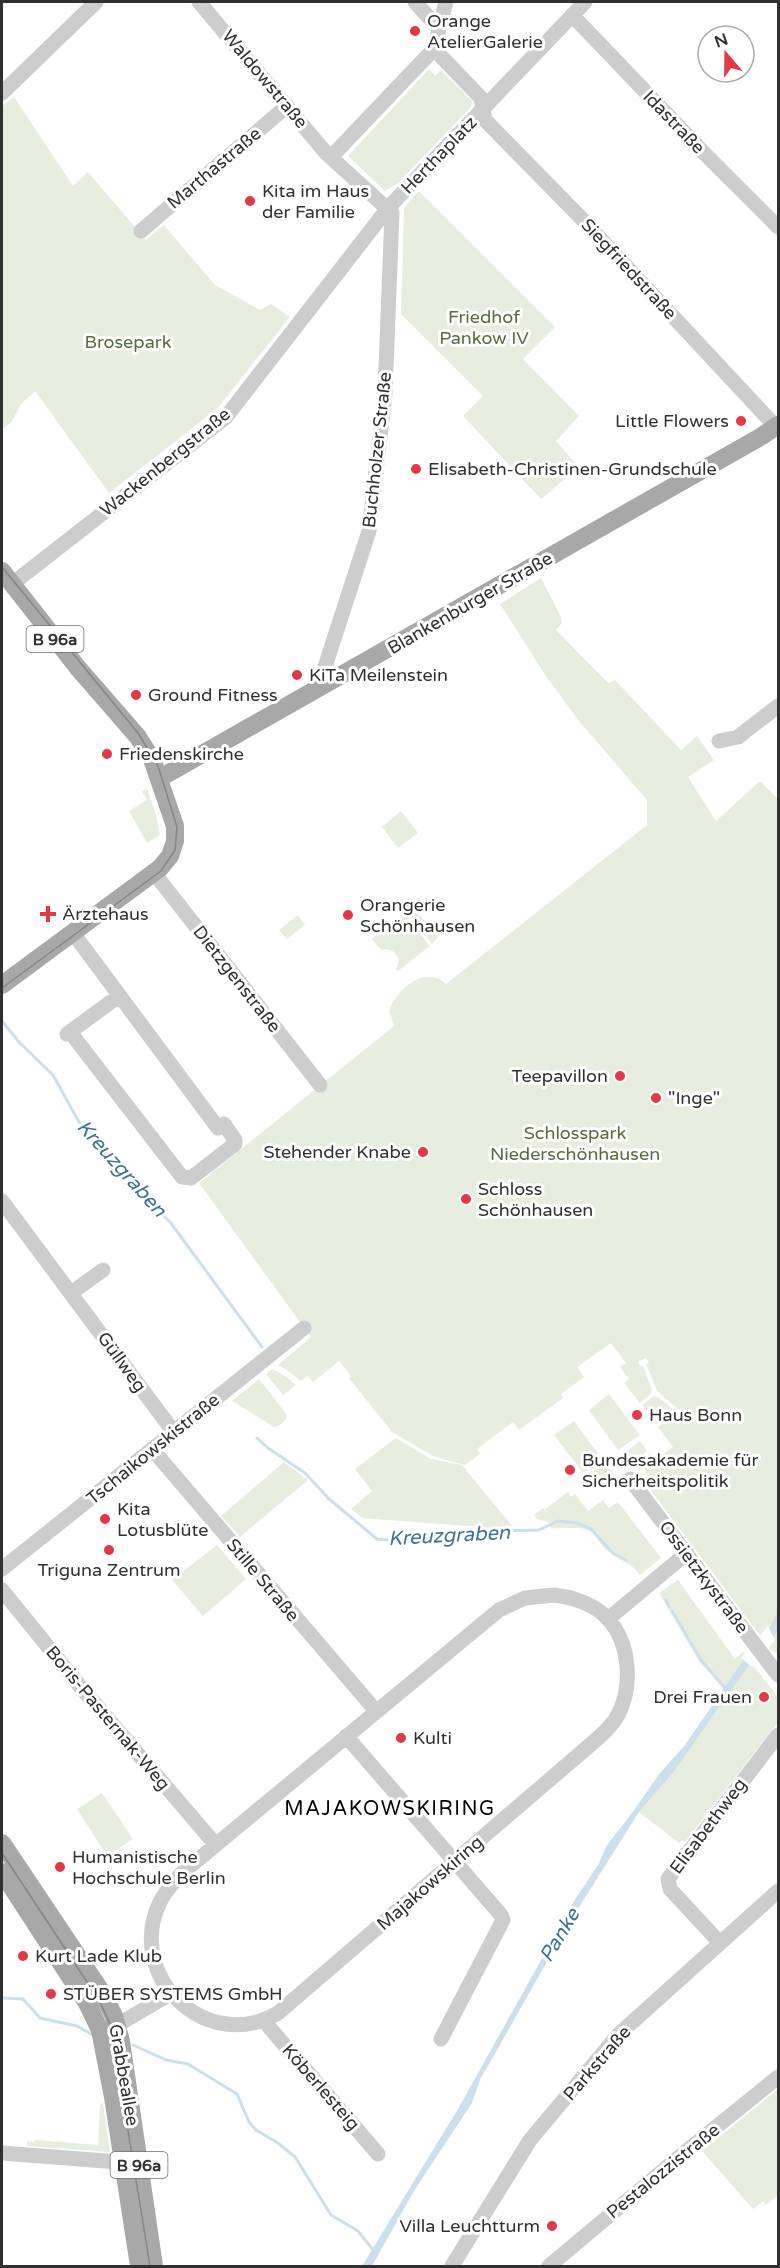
<svg xmlns="http://www.w3.org/2000/svg" width="780" height="2268" font-family="'Varela Round',sans-serif">
  <style>
    .green { fill: #e7eddf }
    .water { fill: #cce0ec }
    .pier { fill: #fff }
    .lines { fill: none; stroke-linecap: round; stroke-linejoin: round }
    .stream { stroke: #cce0ec; stroke-width: 3 }
    .minor { stroke: #cdcdcd; stroke-width: 15 }
    .major { stroke: #a8a8a8; stroke-width: 18 }
    .tram { stroke: #858585; stroke-width: 1.5 }
    .poi-dot { fill: #e23848; stroke: #fff; stroke-width: 2 }
    .labels { text-anchor: middle; stroke-width: 6; stroke-linejoin: round; paint-order: stroke }
    .shield { fill: #fff; stroke: #6e6e6e; stroke-width: 1.5 }
    .shield-label { font-size: 16px; font-weight: bold; fill: #303030 }
    .poi-label { font-size: 18px; fill: #303030; stroke: #fff; text-anchor: start }
    .street-label { font-size: 18px; fill: #303030; stroke: #fff }
    .park-label { font-size: 18px; fill: #546c3e; stroke: #fff }
    .water-label { font-size: 20px; font-style: italic; fill: #3f7391; stroke: #fff }
    .neighbourhood-label { font-size: 20px; letter-spacing: 1.5px; fill: #000; stroke: #fff }
  </style>
  <rect width="100%" height="100%" fill="#fff"/>
  <path class="green" d="M429,69L435,76L441,70L472,101L471,107L398,183L385,191L348,156Z
    M14,97L73,186L88,172L146,240L164,225L215,285L260,310L271,304L290,317L217,409L109,493L35,391L21,404L11,423L2,429V106Z
    M419,191L555,327L523,359L579,416L556,441L579,467L541,499L463,416L483,396L401,314L404,208Z
    M541,578L561,617L562,623L556,630L608,683L615,680L681,750L697,736L714,760L688,777L716,821L760,781L778,799V1654L771,1650L643,1480L648,1476L640,1461L650,1453L656,1460L673,1447L658,1427L675,1414L682,1413L657,1391L646,1364L649,1363L646,1358L638,1361L640,1366H643L652,1390L651,1394L640,1403L624,1383L629,1379L620,1367L626,1363L611,1343L577,1367L584,1377L561,1394L563,1398L519,1430L513,1422L477,1449L480,1454L465,1465L433,1456L392,1432L349,1378L351,1376L339,1361L313,1382L308,1376L300,1381L290,1372L278,1365L311,1337L199,1183L394,1026L389,1011C396,990 425,964 446,984L647,825V800L579,721L546,676L500,604Z
    M147,789L156,815L160,835L147,843L129,811L147,800L142,791Z
    M401,811L418,833L398,848L382,827Z
    M412,906L438,937L432,944L407,911Z
    M404,913L430,946L398,971L396,969L399,961C397,952 390,947 381,950L372,939Z
    M298,915L305,925L287,939L279,930Z
    M272,1369L284,1375L296,1385L283,1395L266,1374Z
    M259,1379L287,1415C287,1421 279,1427 274,1427L232,1401Z
    M609,1394L640,1435L618,1450L589,1410Z
    M654,1396L658,1397L673,1409V1412L656,1424L642,1405Z
    M574,1421L602,1459L583,1473L554,1435Z
    M396,1438L431,1459L462,1465L512,1526L495,1528L362,1518L351,1509L372,1491L355,1469Z
    M640,1441L647,1451L630,1463L625,1456L621,1455Z
    M284,1462L308,1480L240,1537L221,1516Z
    M606,1463L615,1476L598,1488L589,1475Z
    M568,1492L571,1497L575,1494L588,1511L603,1500L609,1508L618,1502L661,1558L640,1575C631,1562 617,1559 605,1549C598,1543 595,1531 585,1529C576,1527 561,1529 551,1528V1523L537,1519L534,1515L543,1508L544,1510Z
    M217,1545L246,1579L203,1616L172,1580Z
    M678,1580L735,1659L743,1652L778,1697V1722L685,1842L682,1840L679,1843L639,1812L673,1773L726,1698L723,1688L699,1661L659,1593Z
    M102,1793L133,1839L107,1856L77,1809Z
    M778,2089V2195L766,2205L763,2201L753,2209L702,2151Z
    M103,2103L110,2152L27,2146V2141L34,2142L35,2140L98,2145L100,2104Z"/>
  <path class="water" d="M778,1612V1631L749,1665L673,1773L639,1812L569,1923L480,2080L472,2103L414,2191L372,2266H362L458,2109L574,1901L598,1865L607,1845L629,1817L660,1773L685,1745L744,1659L770,1627Z"/>
  <path class="pier" d="M768,1626L775,1640L752,1667L741,1658Z"/>
  <g class="lines">
    <path class="stream" d="M2,1021L19,1042L53,1075L79,1122L138,1191L170,1222L262,1347
      M257,1438L268,1448L305,1473L329,1499L377,1539L401,1541L447,1532L539,1530L558,1521L577,1523L591,1529L614,1554L626,1560
      M666,1600L669,1607
      M672,1611L701,1660L725,1688
      M2,1998L23,1999L40,2018L77,2026L93,2035
      M133,2045L166,2060L188,2064L237,2094L249,2122L256,2130L278,2143L295,2157L331,2215L358,2231L374,2251"/>
    <path class="minor" d="M199,2L326,153L392,213L385,394L369,531L322,676L326,685
      M415,2L431,20L439,23
      M572,15L704,153L778,227
      M434,49L481,98L485,120L583,220L778,429
      M434,49L446,2
      M2,93L96,2
      M331,157L434,49
      M141,231L287,106
      M12,584L226,417L388,208L585,2
      M719,741L738,737L778,706
      M154,873L320,1085
      M70,1032L182,1177L191,1178L235,1144V1140L224,1124L218,1128L73,933
      M67,1034L119,996
      M2,1201L173,1431
      M71,1293L103,1270
      M152,1449L376,1711
      M630,1479L778,1675
      M2,1569L304,1328
      M2,1590L84,1691L216,1845
      M554,1595C572,1597 595,1604 608,1619C630,1643 633,1686 618,1715C613,1724 605,1732 597,1739L278,2013C207,2055 124,1976 160,1902C165,1891 174,1882 182,1873L499,1610L525,1598Z
      M608,1619L687,1553
      M346,1736L501,1915L503,1920L441,2039
      M720,1943L670,1889L668,1879L778,1735
      M267,2019L269,2027L378,2154
      M106,2028L124,2021L170,1994
      M2,2153L132,2163
      M452,2266L530,2140L619,2034L778,1891
      M549,2266L684,2153L778,2077"/>
    <path class="major" d="M2,571L78,668L138,737L152,759L175,826V841L170,856L160,868L2,985
      M160,778L762,436L778,425
      M2,1843L101,1991L114,2016L121,2041L154,2266
      M2,1872L87,2003L100,2030L113,2097L139,2266"/>
    <path class="tram" d="M2,567L138,733L158,766L177,827L175,850L161,871L2,988
      M2,1853L99,2000L111,2026L150,2266"/>
  </g>
  <g class="poi-dot">
    <circle cx="415" cy="31" r="6"/>
    <circle cx="250" cy="201" r="6"/>
    <circle cx="741" cy="421" r="6"/>
    <circle cx="416" cy="469" r="6"/>
    <circle cx="297" cy="675" r="6"/>
    <circle cx="136" cy="695" r="6"/>
    <circle cx="107" cy="754" r="6"/>
    <path d="M45 905h6v6h6v6h-6v6h-6v-6h-6v-6h6z"/>
    <circle cx="348" cy="915" r="6"/>
    <circle cx="620" cy="1076" r="6"/>
    <circle cx="656" cy="1098" r="6"/>
    <circle cx="423" cy="1152" r="6"/>
    <circle cx="466" cy="1199" r="6"/>
    <circle cx="637" cy="1415" r="6"/>
    <circle cx="570" cy="1470" r="6"/>
    <circle cx="105" cy="1519" r="6"/>
    <circle cx="109" cy="1550" r="6"/>
    <circle cx="764" cy="1697" r="6"/>
    <circle cx="401" cy="1738" r="6"/>
    <circle cx="60" cy="1867" r="6"/>
    <circle cx="23" cy="1956" r="6"/>
    <circle cx="51" cy="1994" r="6"/>
    <circle cx="552" cy="2226" r="6"/>
  </g>
  <g class="labels">
    <g class="shield">
      <rect x="26.5" y="626" width="57" height="26" rx="4.5"/>
      <rect x="110.5" y="2152" width="57" height="26" rx="4.5"/>
    </g>
    <g class="shield-label">
      <text x="55" y="645">B 96a</text>
      <text x="139" y="2171">B 96a</text>
    </g>
    <g class="poi-label">
      <text x="427" y="27">Orange<tspan x="427" dy="21">AtelierGalerie</tspan></text>
      <text x="262" y="197">Kita im Haus<tspan x="262" dy="21">der Familie</tspan></text>
      <text x="729" y="427" text-anchor="end">Little Flowers</text>
      <text x="428" y="475">Elisabeth-Christinen-Grundschule</text>
      <text x="309" y="681">KiTa Meilenstein</text>
      <text x="148" y="701">Ground Fitness</text>
      <text x="119" y="760">Friedenskirche</text>
      <text x="360" y="911">Orangerie<tspan x="360" dy="21">Schönhausen</tspan></text>
      <text x="62" y="920">Ärztehaus</text>
      <text x="608" y="1082" text-anchor="end">Teepavillon</text>
      <text x="668" y="1104">"Inge"</text>
      <text x="411" y="1158" text-anchor="end">Stehender Knabe</text>
      <text x="478" y="1195">Schloss<tspan x="478" dy="21">Schönhausen</tspan></text>
      <text x="649" y="1421">Haus Bonn</text>
      <text x="582" y="1466">Bundesakademie für<tspan x="582" dy="21">Sicherheitspolitik</tspan></text>
      <text x="117" y="1515">Kita<tspan x="117" dy="21">Lotusblüte</tspan></text>
      <text x="109" y="1576" text-anchor="middle">Triguna Zentrum</text>
      <text x="752" y="1703" text-anchor="end">Drei Frauen</text>
      <text x="413" y="1744">Kulti</text>
      <text x="72" y="1863">Humanistische<tspan x="72" dy="21">Hochschule Berlin</tspan></text>
      <text x="35" y="1962">Kurt Lade Klub</text>
      <text x="63" y="2000">STÜBER SYSTEMS GmbH</text>
      <text x="540" y="2232" text-anchor="end">Villa Leuchtturm</text>
    </g>
    <g class="street-label">
      <text transform="translate(265 79) rotate(50)" y="6">Waldowstraße</text>
      <text transform="translate(674 122) rotate(46)" y="6">Idastraße</text>
      <text transform="translate(439 155) rotate(-46)" y="6">Herthaplatz</text>
      <text transform="translate(214 168) rotate(-40)" y="6">Marthastraße</text>
      <text transform="translate(629 269) rotate(47)" y="6">Siegfriedstraße</text>
      <text transform="translate(377 450) rotate(-84)" y="6">Buchholzer Straße</text>
      <text transform="translate(165 462) rotate(-39)" y="6">Wackenbergstraße</text>
      <text transform="translate(470 603) rotate(-30)" y="6">Blankenburger Straße</text>
      <text transform="translate(237 979) rotate(52)" y="6">Dietzgenstraße</text>
      <text transform="translate(122 1362) rotate(54)" y="6">Güllweg</text>
      <text transform="translate(153 1449) rotate(-39)" y="6">Tschaikowskistraße</text>
      <text transform="translate(704 1577) rotate(53)" y="6">Ossietzkystraße</text>
      <text transform="translate(263 1580) rotate(50)" y="6">Stille Straße</text>
      <text transform="translate(108 1718) rotate(50)" y="6">Boris-Pasternak-Weg</text>
      <text transform="translate(708 1826) rotate(-53)" y="6">Elisabethweg</text>
      <text transform="translate(430 1883) rotate(-41)" y="6">Majakowskiring</text>
      <text transform="translate(597 2063) rotate(-49)" y="6">Parkstraße</text>
      <text transform="translate(124 2075) rotate(80)" y="6">Grabbeallee</text>
      <text transform="translate(321 2087) rotate(49)" y="6">Köberlesteig</text>
      <text transform="translate(663 2171) rotate(-39)" y="6">Pestalozzistraße</text>
    </g>
    <g class="park-label">
      <text x="484" y="323">Friedhof<tspan x="484" dy="21">Pankow IV</tspan></text>
      <text x="128" y="348">Brosepark</text>
      <text x="575" y="1139">Schlosspark<tspan x="575" dy="21">Niederschönhausen</tspan></text>
    </g>
    <g class="water-label">
      <text transform="translate(122 1168) rotate(48)" y="7">Kreuzgraben</text>
      <text transform="translate(449 1535) rotate(-3)" y="7">Kreuzgraben</text>
      <text transform="translate(559 1935) rotate(-59)" y="7">Panke</text>
    </g>
    <g class="neighbourhood-label">
      <text x="390" y="1815">MAJAKOWSKIRING</text>
    </g>
  </g>
  <rect width="780" height="2268" fill="none" stroke="#303030" stroke-width="6"/>
  <g transform="translate(726 54) rotate(340)"><circle r="28" fill="#ffffff" stroke="#acacac" stroke-width="1.5"/>
  <path d="M0-4.5L10 22L0 15L-10 22Z" fill="#e23848"/>
  <text y="-9" font-size="16" font-weight="bold" text-anchor="middle" fill="#303030">N</text>
  </g>
</svg>
